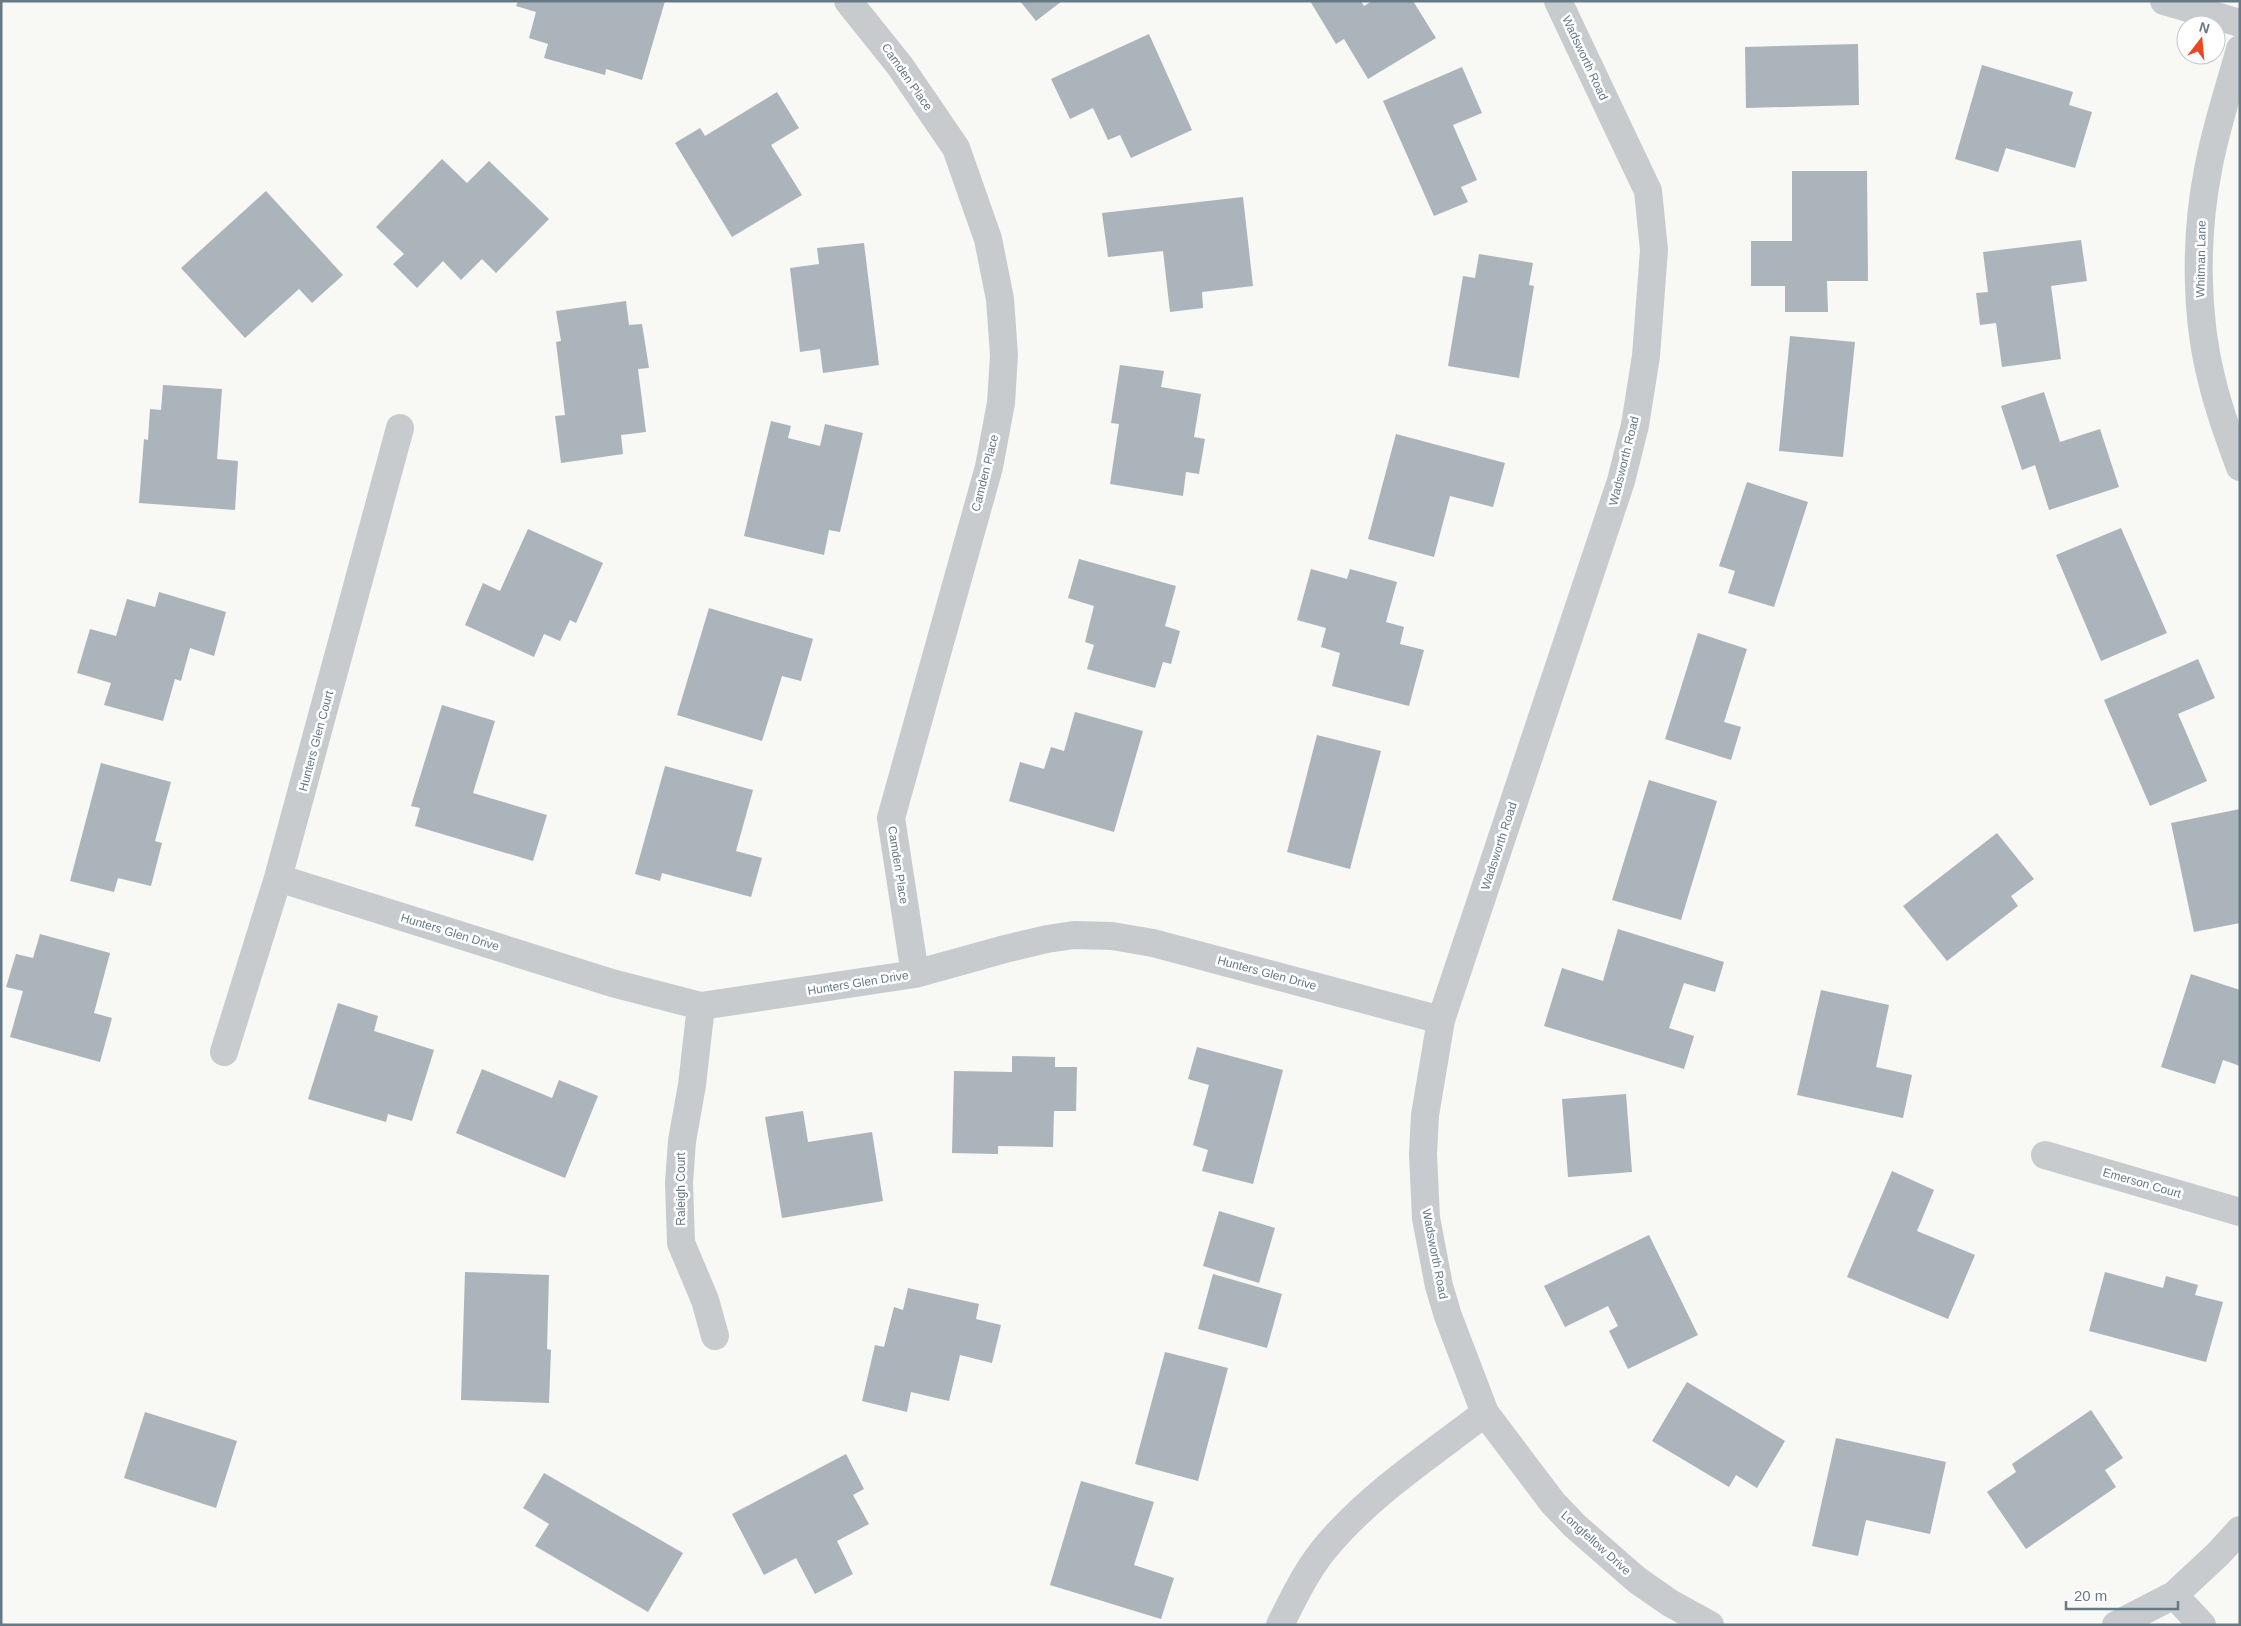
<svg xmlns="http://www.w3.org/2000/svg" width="2241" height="1626" font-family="Arial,sans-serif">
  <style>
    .building { fill: #abb4ba }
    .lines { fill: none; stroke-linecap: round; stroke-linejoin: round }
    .street { stroke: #c7cbce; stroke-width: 28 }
    .labels { text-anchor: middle; stroke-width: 5; stroke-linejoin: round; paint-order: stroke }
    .street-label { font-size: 12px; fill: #657987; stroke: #fff }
  </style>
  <rect width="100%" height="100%" fill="#f8f8f4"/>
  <path class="building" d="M518,1H665L642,80L606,69L605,75L544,58L548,44L529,38L536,12L516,6Z
    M1020,1H1062L1036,21Z
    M1310,1H1361L1364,6L1372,1H1413L1436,38L1368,79L1344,39L1336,44Z
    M1149,34L1192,130L1131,158L1120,135L1108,140L1093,108L1070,119L1051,79Z
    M1858,44L1859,105L1746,108L1745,47Z
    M1982,65L2073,92L2069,105L2092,112L2075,168L2006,148L1998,172L1955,159Z
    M1462,67L1482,113L1453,125L1477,180L1461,187L1468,202L1434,216L1383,101Z
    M777,92L799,128L771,145L802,195L732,237L675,143L700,128L705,136Z
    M442,159L467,183L489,161L549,219L496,273L482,259L461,280L443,261L417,288L393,264L404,254L376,227Z
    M1792,171H1867L1868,281H1827L1828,312H1785V286H1751V241H1792Z
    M266,191L343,275L312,303L299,289L245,338L181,268Z
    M1243,197L1253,286L1202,292L1203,308L1170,312L1163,251L1108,257L1102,213Z
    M2081,240L2087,281L2051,286L2061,359L2002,367L1996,323L1980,325L1976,293L1988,292L1983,252Z
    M864,243L879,365L823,373L820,349L800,352L790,268L819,264L817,248Z
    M1479,254L1533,263L1529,285L1534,286L1519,378L1448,366L1463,276L1475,278Z
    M626,301L629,325L642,324L649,368L638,369L646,432L621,435L623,454L561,463L555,416L565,415L556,342L561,341L556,311Z
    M1790,336L1855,342L1843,457L1779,451Z
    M1120,365L1164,371L1161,387L1201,394L1194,437L1205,439L1199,474L1186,472L1183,496L1110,484L1119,424L1111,423Z
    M163,385L222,389L217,459L238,461L235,510L139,503L144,439L148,440L150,409L161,410Z
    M2044,392L2060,442L2100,429L2119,487L2049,510L2035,465L2022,470L2001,406Z
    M771,421L791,426L788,438L820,446L825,424L863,433L840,532L829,530L824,555L744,536Z
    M1396,434L1505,463L1493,507L1450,496L1434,557L1368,539Z
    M1747,482L1808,502L1774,607L1728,593L1735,571L1719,566Z
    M2121,528L2167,633L2101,661L2056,555Z
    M528,529L603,563L576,623L570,620L560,641L544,634L534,657L465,625L483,583L500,591Z
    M1079,559L1176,586L1165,626L1180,631L1171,664L1163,662L1155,688L1087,669L1094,645L1085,642L1094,606L1068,598Z
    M1311,569L1347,579L1350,569L1397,582L1386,622L1404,627L1400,644L1424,650L1409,706L1332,686L1340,653L1321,647L1326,628L1297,620Z
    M159,592L226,612L214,656L190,648L181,681L175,679L163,721L104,705L111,683L77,673L90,629L116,636L127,599L155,607Z
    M709,608L813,639L801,681L782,676L762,741L677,715Z
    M1698,633L1747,649L1724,722L1741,727L1731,760L1665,739Z
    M2198,659L2215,698L2178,714L2207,781L2150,806L2104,700Z
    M442,705L495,721L473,793L547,815L533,861L415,826L420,808L411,806Z
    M1075,712L1143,731L1114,832L1009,801L1020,762L1044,769L1051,747L1064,751Z
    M1317,735L1381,751L1350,869L1287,852Z
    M101,763L171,782L155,841L162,843L151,886L118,878L114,892L70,881Z
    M665,766L753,790L736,851L762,858L751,897L662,873L660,881L635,874Z
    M1649,780L1717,801L1681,920L1612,900Z
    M2240,809V923L2194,932L2171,823Z
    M1997,833L2034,879L2011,896L2018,906L1947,961L1903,906Z
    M1618,929L1724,962L1715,992L1684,983L1669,1028L1694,1036L1684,1069L1544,1026L1562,968L1603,981Z
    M40,934L110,953L94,1013L112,1018L100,1062L10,1037L23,991L6,987L16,954L33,958Z
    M2191,974L2240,990V1066L2223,1060L2215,1084L2161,1067Z
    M1821,990L1889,1005L1876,1067L1912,1075L1903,1118L1797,1095Z
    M338,1003L378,1016L374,1031L434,1050L412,1121L388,1114L386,1122L308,1099Z
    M1197,1047L1283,1070L1253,1184L1202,1171L1208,1150L1193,1145L1209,1085L1188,1079Z
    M1012,1056L1055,1057V1067H1077L1076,1111H1054L1053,1147L998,1146V1154L952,1153L954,1071L1012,1072Z
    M482,1069L552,1098L559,1080L598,1096L565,1178L456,1133Z
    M1626,1094L1632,1172L1568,1177L1562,1099Z
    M803,1111L808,1142L872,1132L883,1201L782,1218L765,1117Z
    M1892,1171L1934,1190L1917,1231L1975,1255L1948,1319L1847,1277Z
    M1219,1211L1275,1228L1259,1283L1203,1266Z
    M1649,1235L1698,1335L1628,1369L1609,1331L1618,1326L1608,1306L1565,1327L1544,1286Z
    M465,1272L549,1275L547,1349L551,1350L549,1403L461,1400Z
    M2105,1272L2163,1288L2166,1276L2198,1285L2195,1295L2223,1302L2206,1362L2089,1331Z
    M1213,1274L1282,1294L1267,1348L1198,1329Z
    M908,1288L979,1304L976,1319L1001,1325L992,1363L960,1355L949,1401L911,1392L907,1412L862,1401L875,1345L884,1347L894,1307L903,1310Z
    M1165,1352L1228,1368L1198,1481L1135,1464Z
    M1687,1382L1785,1441L1757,1488L1736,1475L1729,1487L1652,1441Z
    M2091,1410L2123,1458L2105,1470L2116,1487L2026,1549L1987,1492L2016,1472L2012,1464Z
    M145,1412L237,1441L216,1508L124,1478Z
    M1836,1438L1946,1462L1930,1534L1866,1520L1858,1556L1812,1546Z
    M846,1454L864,1489L853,1495L869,1524L837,1541L853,1574L815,1594L796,1558L764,1575L732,1514Z
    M544,1473L683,1553L648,1612L535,1546L549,1524L523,1508Z
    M1081,1481L1154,1502L1134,1565L1174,1578L1161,1619L1050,1585Z"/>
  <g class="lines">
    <path class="street" d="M848,1L900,66L956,148L988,239L1000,299L1004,355L1001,403L989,467L891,818L915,974
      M1558,1L1648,191L1654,250L1646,356L1635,425L1621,481L1441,1020L1425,1115L1423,1154L1426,1218L1439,1286L1448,1316L1485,1413L1553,1503L1575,1526L1637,1580L1670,1603L1710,1625
      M2164,1L2240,23
      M2240,49C2229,89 2215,130 2208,170C2195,236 2195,315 2212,381C2219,410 2229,438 2240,467
      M278,878L612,983L701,1006L915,974L1005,949L1047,939L1074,935L1112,936L1153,943L1441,1020
      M701,1006L692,1085L682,1141L679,1183L681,1243L705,1300L715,1336
      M224,1052L278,878L400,428
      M2045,1155L2240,1212
      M2174,1595L2218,1554L2240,1530
      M1280,1625C1295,1595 1309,1565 1332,1540C1375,1491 1433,1453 1485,1413
      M2116,1625L2174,1595L2202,1625"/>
  </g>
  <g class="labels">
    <g class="street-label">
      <text transform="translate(1585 58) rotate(65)" y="4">Wadsworth Road</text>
      <text transform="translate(907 77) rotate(55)" y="4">Camden Place</text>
      <text transform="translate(2201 259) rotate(-89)" y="4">Whitman Lane</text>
      <text transform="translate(1624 461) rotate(-76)" y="4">Wadsworth Road</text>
      <text transform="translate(985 473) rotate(-76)" y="4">Camden Place</text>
      <text transform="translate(316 741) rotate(-75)" y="4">Hunters Glen Court</text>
      <text transform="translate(1499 846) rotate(-72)" y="4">Wadsworth Road</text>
      <text transform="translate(898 865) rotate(81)" y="4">Camden Place</text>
      <text transform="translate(450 932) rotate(17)" y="4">Hunters Glen Drive</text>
      <text transform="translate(1267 973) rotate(15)" y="4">Hunters Glen Drive</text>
      <text transform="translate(858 983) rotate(-9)" y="4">Hunters Glen Drive</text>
      <text transform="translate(2142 1183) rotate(16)" y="4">Emerson Court</text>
      <text transform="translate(681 1189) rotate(-90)" y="4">Raleigh Court</text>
      <text transform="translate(1435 1254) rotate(79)" y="4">Wadsworth Road</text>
      <text transform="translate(1596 1543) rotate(42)" y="4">Longfellow Drive</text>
    </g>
  </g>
  <rect width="2241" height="1626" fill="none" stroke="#657987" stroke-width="5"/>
  <g transform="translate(2201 40) rotate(16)"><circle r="24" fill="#ffffff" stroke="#c1c9cf"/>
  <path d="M0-4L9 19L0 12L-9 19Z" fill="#eb4721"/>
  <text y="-8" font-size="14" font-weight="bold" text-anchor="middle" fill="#657987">N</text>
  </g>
  <path d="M2066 1601v8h112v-8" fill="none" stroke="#657987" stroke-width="2.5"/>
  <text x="2074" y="1601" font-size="15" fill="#657987" stroke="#ffffff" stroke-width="4" paint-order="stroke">20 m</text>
</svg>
